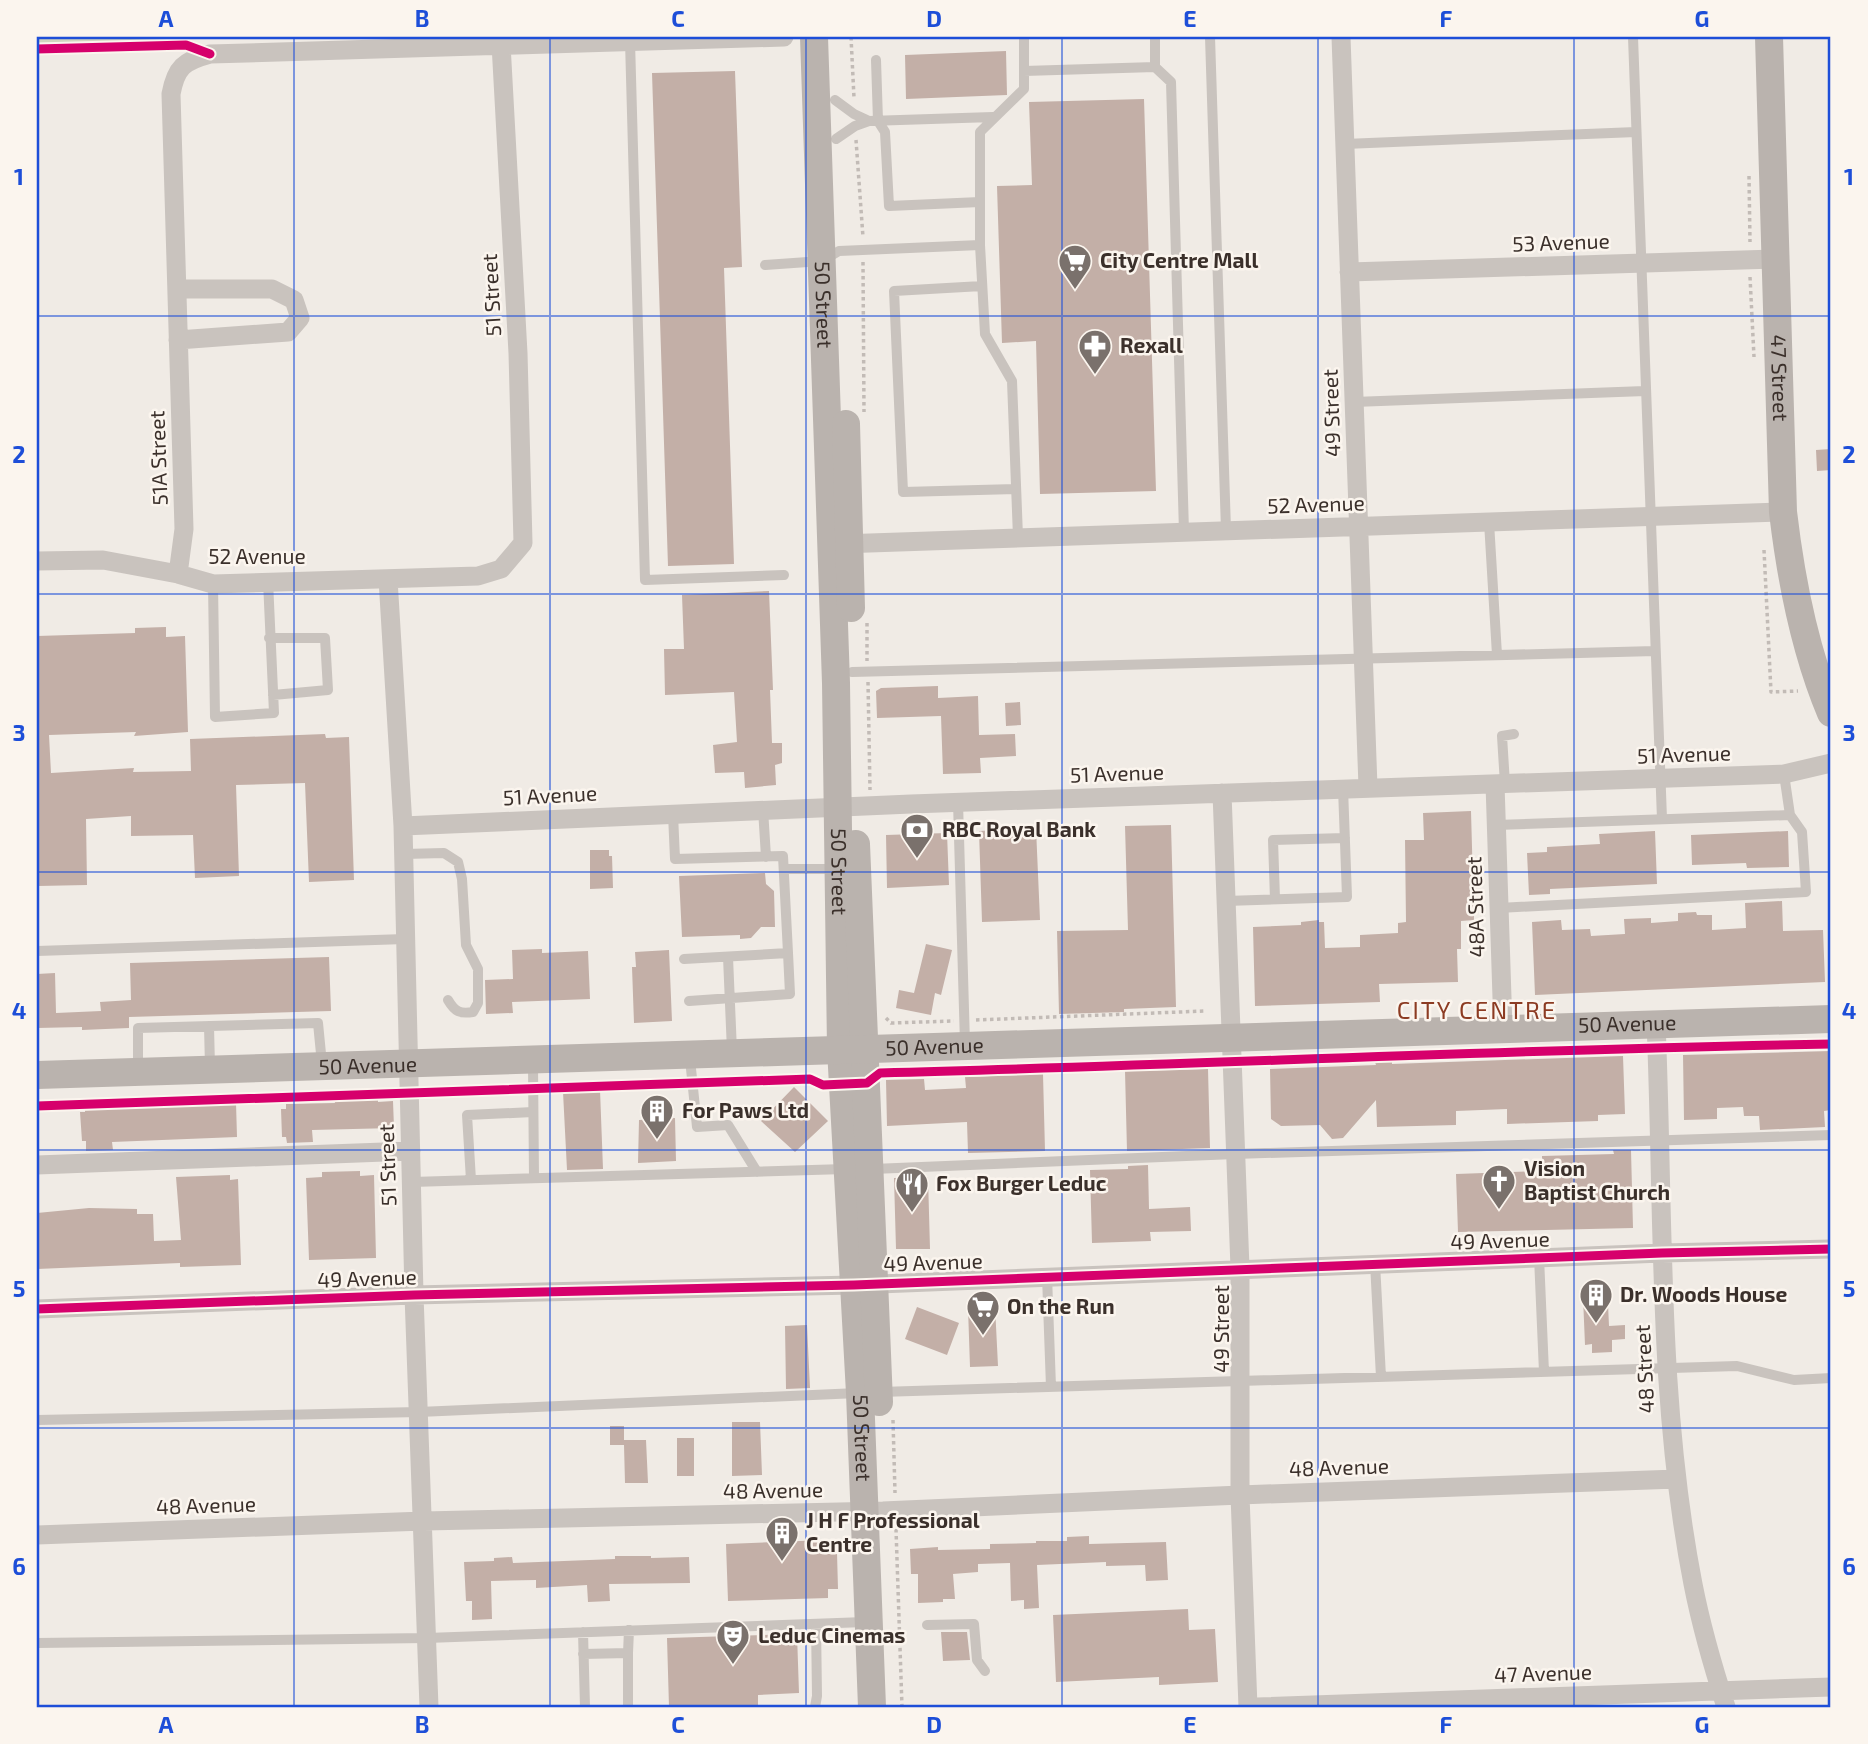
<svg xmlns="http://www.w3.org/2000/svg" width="1868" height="1744" font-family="'Exo 2',sans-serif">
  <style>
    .green { fill: #d1d6bf }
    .building { fill: #c3afa7 }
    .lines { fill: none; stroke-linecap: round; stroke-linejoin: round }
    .path { stroke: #c2bbb6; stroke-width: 3.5; stroke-dasharray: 3.5 3.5; stroke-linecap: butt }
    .lane { stroke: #c9c3be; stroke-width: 10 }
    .street { stroke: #c9c3be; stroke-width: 19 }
    .secondary { stroke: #bab3ae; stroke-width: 28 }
    .cycleway-casing { stroke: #fbf5ee; stroke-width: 13 }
    .cycleway { stroke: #d6006c; stroke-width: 9 }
    .grid { fill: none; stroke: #1d4ed8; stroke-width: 2; stroke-opacity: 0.55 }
    .labels { text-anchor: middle; stroke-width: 5; stroke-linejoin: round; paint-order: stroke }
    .street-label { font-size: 21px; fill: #3b302b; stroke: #fbf5ee }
    .poi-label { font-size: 21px; font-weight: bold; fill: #3b302b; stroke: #fbf5ee; text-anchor: start }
    .quarter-label { font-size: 24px; letter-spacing: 2px; fill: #8c3b22; stroke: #fbf5ee }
    .neatline { fill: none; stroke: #1d4ed8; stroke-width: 2.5 }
    .grid-label { font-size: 23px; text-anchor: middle; font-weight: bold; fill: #1d4ed8 }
  </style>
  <rect width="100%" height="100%" fill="#f0ebe5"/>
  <path class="green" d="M52,37H183V48L37,50V39H51Z"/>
  <path class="building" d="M1006,51L1007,95L906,99L905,55Z
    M735,71L742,267L724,268L734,564L668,566L652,73Z
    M1144,99L1156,491L1040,494L1036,341L1002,343L997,186L1032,185L1029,102Z
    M1831,449V470L1817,471L1816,450Z
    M769,591L773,690H770L772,743H782V763L775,765L776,785L745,788L744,772L715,773L713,745L737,742L734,692L665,695L664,649H684L682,595Z
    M166,627V637L185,636L188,732L134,736L136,732L49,735L51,773L134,768L133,772L191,771L190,739L325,734L326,738L349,737L354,880L309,882L305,783L236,785L239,876L195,878L193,835L131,836V816L86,819L87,885L38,886L37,636L135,633V628Z
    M938,686V698L978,696L979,735L1015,734L1016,756L980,758L981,773L943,774L941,716L877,718L876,691L881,688Z
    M1020,702L1021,725L1006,726L1005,703Z
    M1471,811L1474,920L1461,921V949H1457L1458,982L1379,984L1380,1002L1255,1006L1253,927L1301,925V922L1319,920V922H1324L1325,948L1360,947V935L1398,933V923L1406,922L1405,840H1424L1423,813Z
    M1171,825L1176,1007L1124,1009V1012L1059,1014L1057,931L1128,930L1125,826Z
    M1036,828L1040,920L982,922L979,831Z
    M1655,831L1657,884L1550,889V894L1529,895L1527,853L1547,852V847L1600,844L1599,834Z
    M1788,831L1789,867L1747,868L1746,863L1692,865L1691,835Z
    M947,833L949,885L887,888L886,835Z
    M590,850H609V856H612L613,888L590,889Z
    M765,873L766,884L774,891L775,927H761L751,938L740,939V935L682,937L679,876Z
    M1782,901L1783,931L1823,930L1825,982L1535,995L1532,922L1561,920L1562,930L1590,929L1591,936L1625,934L1624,919L1651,918V923L1678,921V913L1696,912L1697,915H1712V930L1746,928L1745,903Z
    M926,944L952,950L941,995L935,993L931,1015L896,1008L899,990L914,993Z
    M542,949V953L588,951L590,999L512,1002L513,1013L486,1014L485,980L513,979L512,950Z
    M669,950L672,1021L634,1023L632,967H636L635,952Z
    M329,957L331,1011L129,1017V1028L82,1030V1027L37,1028V974L55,973L56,1013L101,1011L100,1002L131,1000L130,963Z
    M1831,1051V1110L1824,1111L1825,1127L1760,1130L1759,1116H1744L1743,1107L1717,1108V1119L1684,1120L1683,1055Z
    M1623,1056L1625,1114L1598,1115V1121L1507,1124V1109L1456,1111V1125L1377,1127L1376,1100L1343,1138L1332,1139L1320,1125L1281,1126L1271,1119L1270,1069L1376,1065L1375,1062H1392V1064Z
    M1208,1069L1210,1148L1127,1151L1125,1071Z
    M1043,1074L1045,1151L968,1153L967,1122L887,1126L886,1080L924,1079L925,1090L966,1088L965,1077Z
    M794,1087L828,1121L795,1152L761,1121Z
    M600,1090L603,1169L567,1170L563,1092Z
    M378,1096V1102L393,1101L394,1128L312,1130L313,1142L287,1143L286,1137H282L281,1109H286V1104L335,1103L334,1098Z
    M236,1103L237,1137L112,1142L113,1150L86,1151V1141H82L80,1112H85V1109Z
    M675,1118L676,1161L638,1163L639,1120Z
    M1613,1150H1631L1633,1228L1458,1232L1456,1174L1542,1171V1156L1614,1154Z
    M1148,1165L1149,1209L1190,1207L1191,1231L1150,1232L1151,1241L1092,1243L1090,1170L1128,1169V1166Z
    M360,1171V1176L374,1175L376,1258L309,1260L306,1178L322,1177V1172Z
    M230,1175V1180L238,1179L241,1265L180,1267V1263L37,1269V1213L89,1208L137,1209V1214H153L154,1241L181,1240L176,1177Z
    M928,1177L930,1249H896L894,1178Z
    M1583,1297H1598L1599,1304H1608L1609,1326L1625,1325V1339L1612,1340V1352L1592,1353V1344L1585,1345Z
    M995,1306L998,1366L970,1367L968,1308Z
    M917,1307L959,1323L947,1355L905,1339Z
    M807,1325L810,1388L786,1389L785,1326Z
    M732,1422H760L762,1475L732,1476Z
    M610,1426H624V1440H646L648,1483H625L624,1445H610Z
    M677,1438H694V1476H677Z
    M1089,1536V1544L1166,1542L1168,1580L1146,1581L1145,1565L1106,1566V1562L1037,1565L1039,1608L1024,1609V1600L1011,1601L1010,1563L978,1564V1572L953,1574L955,1599H943V1602L918,1603V1574H911L910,1549L938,1547V1550L990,1549V1544L1036,1543V1541H1067V1537Z
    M825,1540L826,1554L837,1553L838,1589H828V1598L728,1601L726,1544Z
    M615,1556H651V1558L689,1557L690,1583L609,1584L610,1601L588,1602L587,1585L536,1588V1580L491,1581L492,1619L472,1620V1601H466L464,1562L494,1561V1558L512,1557L513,1563L615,1559Z
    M1188,1609L1189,1630L1215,1629L1218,1682L1159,1685V1677L1056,1682L1053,1615Z
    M941,1632H967L970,1660L943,1661Z
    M797,1634L799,1693L758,1695V1707H669L667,1638Z"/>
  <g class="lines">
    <path class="path" d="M851,37L854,98
      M856,140L863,237
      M1749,176L1750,242
      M863,262L864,412
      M1750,277L1754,357
      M1764,550L1771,692L1798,691
      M867,623V661
      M868,682L870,790
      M886,1018L891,1023L954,1021
      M976,1020L1205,1011
      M893,1420L895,1493
      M896,1529L902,1707"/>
    <path class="lane" d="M1155,37V67
      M1210,37L1226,530
      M1633,37L1662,819
      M630,41L645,580L784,575
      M876,60L878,121L885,132L889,206L980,202
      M1024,71L1155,67L1171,82L1184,532
      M835,100L854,114L869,121L855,126L836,139
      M869,121L993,117
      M1345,144L1636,132
      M765,265L822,261L839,251L980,245
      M982,286L894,291L903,492L1016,489
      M1354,402L1645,391
      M1489,522L1497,655
      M1018,537L1012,381L985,334L980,245V132L1024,89V37
      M213,584L215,717L274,713L268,581
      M269,638H325L328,690L273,695
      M852,672L1655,651
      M1505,784L1502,736L1514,734
      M958,802L965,1044
      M763,809L766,857
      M673,814L675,859L783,856L788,953L684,959
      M1496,825L1790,815
      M404,854L444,853L458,862L462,879L466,945L478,969V1003L473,1012C460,1014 455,1012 448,1000
      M784,869H836
      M1275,899L1273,840L1345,838
      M1226,901L1347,897L1343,788
      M1499,908L1806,892L1802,832L1790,815L1784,774
      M37,951L405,939
      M728,957L732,1051
      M689,1001L790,994L788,953
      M209,1026L210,1067
      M690,1059L697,1127L728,1125L757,1172
      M533,1065L534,1178
      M138,1072V1028L318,1023L322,1064
      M873,1169L1235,1154L1831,1135
      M471,1180L467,1115L533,1112
      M412,1182L845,1169
      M1539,1257L1544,1372
      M1375,1263L1381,1377
      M1047,1276L1051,1387
      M880,1392L1737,1366L1794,1380L1831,1378
      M37,1420L419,1412L858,1393
      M927,1625L974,1624L977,1660L985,1671
      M583,1632L585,1707
      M37,1643L427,1638L865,1622
      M628,1653L629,1630
      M583,1654L628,1653V1707
      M815,1707L817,1696L816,1624"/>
    <path class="street" d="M1341,37L1368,787
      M1349,272L1775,259
      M177,289H272L294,300L300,318L288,332L178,340
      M840,544L1783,512
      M37,561L103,560L178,574L213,584L478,576L501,569L523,543L518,353L501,44
      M178,574L184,529L171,94C176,67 184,61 210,54L784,37
      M388,579L403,826L414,1295L429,1707
      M1495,784L1503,1028
      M1222,793L1240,1268V1495L1248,1707
      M403,826L911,804L1784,774L1831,763
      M1656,1023C1664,1210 1657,1400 1693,1584C1701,1625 1713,1667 1726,1707
      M37,1165L411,1151
      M37,1309L414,1295L854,1285L1662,1253L1831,1249
      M37,1535L424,1521L883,1511L1240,1495L1677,1479
      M1257,1707L1831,1687"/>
    <g class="secondary">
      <path id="s1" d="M814,37L836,683L841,1049L860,1393L872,1707"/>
      <path id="s2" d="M1769,37L1783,512C1791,580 1804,649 1831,713"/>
      <path d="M846,424L851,608"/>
      <path d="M856,844L879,1402"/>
      <path id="s3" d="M37,1075C635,1061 1233,1033 1831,1019"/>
    </g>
    <defs>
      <path id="cycleway" d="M37,49L186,45L210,54
        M37,1106L810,1079L823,1085L867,1083L880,1073C1197,1065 1514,1049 1831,1044
        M37,1309L414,1295L854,1285L1662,1253L1831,1249"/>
    </defs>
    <use href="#cycleway" class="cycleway-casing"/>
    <use href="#cycleway" class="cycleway"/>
  </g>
  <path class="grid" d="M294,37V1707M550,37V1707M806,37V1707M1062,37V1707M1318,37V1707M1574,37V1707M37,316H1831M37,594H1831M37,872H1831M37,1150H1831M37,1428H1831"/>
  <defs>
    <symbol id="supermarket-pin" viewBox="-11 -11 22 30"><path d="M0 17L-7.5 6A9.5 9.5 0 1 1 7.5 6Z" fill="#7a716c" stroke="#fbf5ee"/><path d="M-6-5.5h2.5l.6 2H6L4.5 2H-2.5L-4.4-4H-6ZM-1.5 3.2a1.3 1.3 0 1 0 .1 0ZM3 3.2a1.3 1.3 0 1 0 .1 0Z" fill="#fff"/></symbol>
    <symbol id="pharmacy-pin" viewBox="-11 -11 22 30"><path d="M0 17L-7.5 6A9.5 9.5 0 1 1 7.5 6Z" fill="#7a716c" stroke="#fbf5ee"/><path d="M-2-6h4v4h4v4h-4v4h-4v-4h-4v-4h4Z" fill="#fff"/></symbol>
    <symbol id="bank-pin" viewBox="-11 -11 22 30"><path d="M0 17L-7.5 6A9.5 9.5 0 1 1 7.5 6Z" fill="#7a716c" stroke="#fbf5ee"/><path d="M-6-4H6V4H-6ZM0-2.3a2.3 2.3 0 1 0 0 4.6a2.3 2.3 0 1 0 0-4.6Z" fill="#fff"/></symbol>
    <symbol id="building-pin" viewBox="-11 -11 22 30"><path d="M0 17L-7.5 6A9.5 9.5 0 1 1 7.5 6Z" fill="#7a716c" stroke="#fbf5ee"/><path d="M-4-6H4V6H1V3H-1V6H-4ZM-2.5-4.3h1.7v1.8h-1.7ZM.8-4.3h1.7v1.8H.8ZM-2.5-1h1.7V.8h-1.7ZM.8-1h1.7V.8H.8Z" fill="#fff"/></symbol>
    <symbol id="church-pin" viewBox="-11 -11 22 30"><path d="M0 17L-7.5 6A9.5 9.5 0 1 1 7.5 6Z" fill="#7a716c" stroke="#fbf5ee"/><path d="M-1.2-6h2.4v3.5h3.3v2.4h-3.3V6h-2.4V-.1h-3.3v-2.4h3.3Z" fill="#fff"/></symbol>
    <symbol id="restaurant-pin" viewBox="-11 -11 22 30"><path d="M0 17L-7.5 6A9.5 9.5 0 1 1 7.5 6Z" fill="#7a716c" stroke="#fbf5ee"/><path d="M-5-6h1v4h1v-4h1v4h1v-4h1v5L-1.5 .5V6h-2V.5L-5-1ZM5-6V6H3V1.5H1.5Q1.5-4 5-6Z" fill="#fff"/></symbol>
    <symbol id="theatre-pin" viewBox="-11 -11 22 30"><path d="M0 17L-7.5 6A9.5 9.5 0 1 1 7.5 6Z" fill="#7a716c" stroke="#fbf5ee"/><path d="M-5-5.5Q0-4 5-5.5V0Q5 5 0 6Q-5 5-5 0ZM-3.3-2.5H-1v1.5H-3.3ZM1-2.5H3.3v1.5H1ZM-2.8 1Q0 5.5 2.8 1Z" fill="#fff"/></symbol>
  </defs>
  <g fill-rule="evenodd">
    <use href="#supermarket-pin" x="1056" y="242" width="38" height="52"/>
    <use href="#pharmacy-pin" x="1076" y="327" width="38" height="52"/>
    <use href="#bank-pin" x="898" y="811" width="38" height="52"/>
    <use href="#building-pin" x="638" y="1092" width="38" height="52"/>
    <use href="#church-pin" x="1480" y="1162" width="38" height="52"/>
    <use href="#restaurant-pin" x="893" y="1165" width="38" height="52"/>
    <use href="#building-pin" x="1577" y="1276" width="38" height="52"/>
    <use href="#supermarket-pin" x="964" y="1288" width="38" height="52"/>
    <use href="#building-pin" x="763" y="1514" width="38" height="52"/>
    <use href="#theatre-pin" x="714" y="1617" width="38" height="52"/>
  </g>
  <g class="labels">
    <g class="street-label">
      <text transform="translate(1561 243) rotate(-2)" y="7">53 Avenue</text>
      <text transform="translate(492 295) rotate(-93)" y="7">51 Street</text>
      <text dy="7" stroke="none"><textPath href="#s1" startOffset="268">50 Street</textPath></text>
      <text dy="7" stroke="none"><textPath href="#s2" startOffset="341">47 Street</textPath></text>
      <text transform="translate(1332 413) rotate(-92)" y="7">49 Street</text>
      <text transform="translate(159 458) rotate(-92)" y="7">51A Street</text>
      <text transform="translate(1316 505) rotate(-2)" y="7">52 Avenue</text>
      <text x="257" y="564">52 Avenue</text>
      <text transform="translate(1684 755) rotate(-2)" y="7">51 Avenue</text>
      <text transform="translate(1117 774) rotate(-2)" y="7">51 Avenue</text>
      <text transform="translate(550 796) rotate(-3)" y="7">51 Avenue</text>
      <text dy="7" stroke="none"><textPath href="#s1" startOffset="835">50 Street</textPath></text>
      <text transform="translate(1476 907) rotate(-92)" y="7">48A Street</text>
      <text dy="7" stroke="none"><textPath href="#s3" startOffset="1591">50 Avenue</textPath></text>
      <text dy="7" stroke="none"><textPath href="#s3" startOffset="898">50 Avenue</textPath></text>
      <text dy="7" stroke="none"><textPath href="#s3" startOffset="331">50 Avenue</textPath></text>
      <text transform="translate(388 1165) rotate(-92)" y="7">51 Street</text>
      <text transform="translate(1500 1241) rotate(-2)" y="7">49 Avenue</text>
      <text transform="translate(933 1263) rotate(-2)" y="7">49 Avenue</text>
      <text transform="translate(367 1279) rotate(-2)" y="7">49 Avenue</text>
      <text transform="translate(1222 1329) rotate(-90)" y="7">49 Street</text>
      <text transform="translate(1645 1369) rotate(-93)" y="7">48 Street</text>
      <text dy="7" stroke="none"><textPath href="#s1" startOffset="1402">50 Street</textPath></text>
      <text transform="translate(1339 1468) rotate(-2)" y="7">48 Avenue</text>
      <text transform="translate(773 1491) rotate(-1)" y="7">48 Avenue</text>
      <text transform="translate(206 1506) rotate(-2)" y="7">48 Avenue</text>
      <text transform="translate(1543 1674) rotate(-2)" y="7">47 Avenue</text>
    </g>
    <g class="poi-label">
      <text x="1100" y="268">City Centre Mall</text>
      <text x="1120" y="353">Rexall</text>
      <text x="942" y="837">RBC Royal Bank</text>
      <text x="682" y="1118">For Paws Ltd</text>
      <text x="1524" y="1176">Vision<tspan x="1524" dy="24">Baptist Church</tspan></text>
      <text x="936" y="1191">Fox Burger Leduc</text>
      <text x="1620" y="1302">Dr. Woods House</text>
      <text x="1007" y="1314">On the Run</text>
      <text x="806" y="1528">J H F Professional<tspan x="806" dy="24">Centre</tspan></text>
      <text x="758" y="1643">Leduc Cinemas</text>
    </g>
    <g class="quarter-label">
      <text x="1477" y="1019">CITY CENTRE</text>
    </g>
  </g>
  <rect width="1868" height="1744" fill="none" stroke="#fbf5ee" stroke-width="77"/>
  <rect x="38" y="38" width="1791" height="1668" class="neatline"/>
  <g class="grid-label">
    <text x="166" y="27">A</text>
    <text x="422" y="27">B</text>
    <text x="678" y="27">C</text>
    <text x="934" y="27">D</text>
    <text x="1190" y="27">E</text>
    <text x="1446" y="27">F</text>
    <text x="1702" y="27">G</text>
    <text x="19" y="185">1</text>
    <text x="1849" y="185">1</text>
    <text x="19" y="463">2</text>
    <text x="1849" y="463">2</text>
    <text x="19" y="741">3</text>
    <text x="1849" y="741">3</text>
    <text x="19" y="1019">4</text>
    <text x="1849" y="1019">4</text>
    <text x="19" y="1297">5</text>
    <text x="1849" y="1297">5</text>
    <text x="19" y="1575">6</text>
    <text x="1849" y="1575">6</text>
    <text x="166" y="1733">A</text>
    <text x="422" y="1733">B</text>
    <text x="678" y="1733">C</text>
    <text x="934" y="1733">D</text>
    <text x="1190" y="1733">E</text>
    <text x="1446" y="1733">F</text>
    <text x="1702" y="1733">G</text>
  </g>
</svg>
